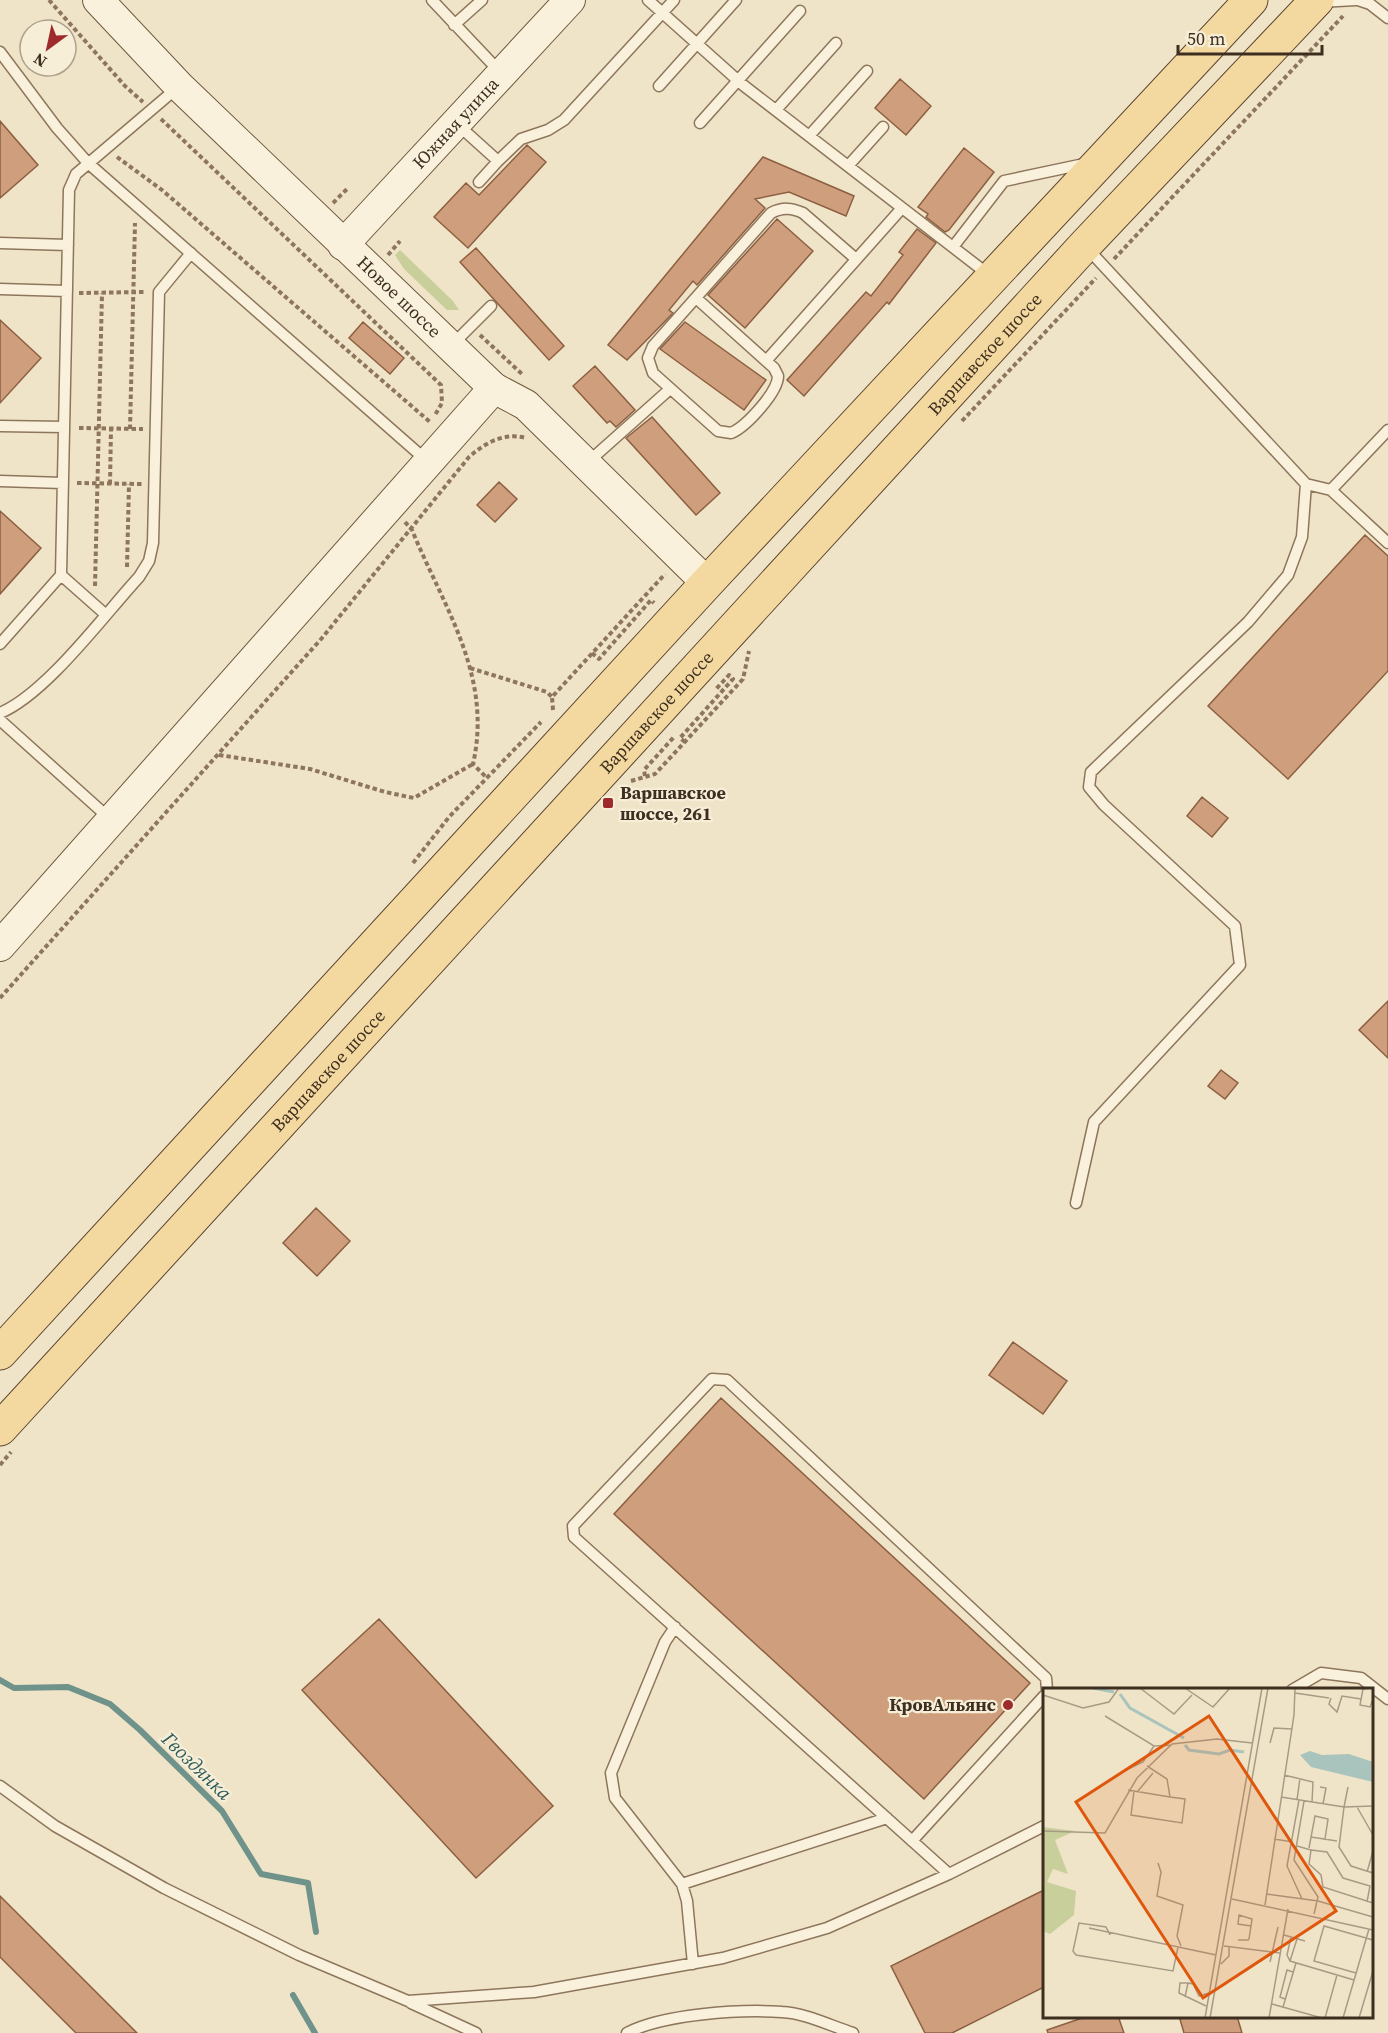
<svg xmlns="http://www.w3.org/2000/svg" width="1388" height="2033" font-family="'Source Serif 4',serif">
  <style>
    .green { fill: #c9cf9b }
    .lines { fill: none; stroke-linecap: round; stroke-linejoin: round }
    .stream { stroke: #6f938a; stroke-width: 6 }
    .building { fill: #cf9f7d; stroke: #8d5f41; stroke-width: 1.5 }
    .lane-casing { stroke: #8d765c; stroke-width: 13 }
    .secondary-casing { stroke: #6f573f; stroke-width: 32 }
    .primary-casing { stroke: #5b4430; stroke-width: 35 }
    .path { stroke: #8d765c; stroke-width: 4; stroke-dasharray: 4.5 3; stroke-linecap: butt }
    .lane { stroke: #faf1dc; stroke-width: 10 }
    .secondary { stroke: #faf1dc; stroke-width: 30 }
    .primary { stroke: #f3d9a0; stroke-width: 33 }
    .poi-dot { fill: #9e2a2b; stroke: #f7eed8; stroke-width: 2 }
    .labels { text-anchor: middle; stroke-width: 4.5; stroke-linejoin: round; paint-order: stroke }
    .street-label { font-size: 18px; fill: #3d2e20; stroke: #f7eed8 }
    .poi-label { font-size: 18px; font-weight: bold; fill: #3d2e20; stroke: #f7eed8; text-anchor: start }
    .water-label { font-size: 20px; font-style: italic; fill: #2f5d5a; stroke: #f7eed8 }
    .inset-river { fill: none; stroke: #a9c4bc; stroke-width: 3 }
    .inset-road { fill: none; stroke: #a89b85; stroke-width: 1.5 }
    .view { fill: #df570d; fill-opacity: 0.15; stroke: #df570d; stroke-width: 3 }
    .inset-edge { fill: none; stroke: #3d2e20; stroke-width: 3 }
  </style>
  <rect width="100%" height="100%" fill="#f0e4c8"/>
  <path class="green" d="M400,250L453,301L459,310H447L404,269L395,255Z"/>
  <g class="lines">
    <path class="stream" d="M0,1680L14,1688L68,1687L110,1704L140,1730L222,1811L261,1874L308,1883L316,1932
      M293,1995L315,2033"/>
  </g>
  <path class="building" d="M900,79L931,106L906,135L875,108Z
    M0,121L38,165L0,198Z
    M527,145L546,162L468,248L434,217L466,183L479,195Z
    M964,148L994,172L949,230L945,232L926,217L928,214L918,207Z
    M763,157L854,196L846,216L789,192L755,199L765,208L697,285L693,281L669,310L673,313L627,360L608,345Z
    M777,219L813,251L745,328L708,295Z
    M917,229L936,243L889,304L887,302L804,396L787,380L866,292L871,296L903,255L899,252Z
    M476,248L564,346L549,360L460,262Z
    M0,320L41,358L0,403Z
    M363,322L404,358L390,374L349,338Z
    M685,322L766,380L744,410L660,349Z
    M595,366L635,410L616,427L610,421L607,423L573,386Z
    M652,417L720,493L696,515L626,438Z
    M499,482L517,499L495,522L477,505Z
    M0,511L41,548L0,594Z
    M1365,535L1388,556V671L1288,779L1208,706Z
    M1202,797L1228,818L1212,837L1187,816Z
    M1388,1001V1058L1359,1030Z
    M1221,1070L1238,1083L1225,1099L1208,1086Z
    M316,1208L350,1241L317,1276L283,1243Z
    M1013,1342L1067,1381L1043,1414L989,1375Z
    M721,1398L1030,1683L924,1799L614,1514Z
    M379,1619L553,1806L476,1878L302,1690Z
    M1044,1890V1987L952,2033H925L891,1966Z
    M0,1896L137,2033H76L0,1957Z
    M1088,2016H1118L1124,2033H1048L1047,2030Z
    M1179,2016H1237L1242,2033H1184Z"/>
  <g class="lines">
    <defs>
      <path id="lane" d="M432,0L500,72
        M648,0L743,85L989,275
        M1358,0L1370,4L1388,18
        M1319,2L1356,0
        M454,25L482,0
        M0,52L57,128L88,163L426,460
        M659,86L736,0
        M776,110L836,43
        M700,123L800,11
        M457,124L498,161L479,182
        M809,136L867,71
        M498,161L521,139L548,130L564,120L674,0
        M848,166L883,127
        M0,243L68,245
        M953,247L1004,181L1084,164
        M1087,248L1306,484L1331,490L1388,543
        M0,289L67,291
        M696,298L774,368L778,376C778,392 746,427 731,433L718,431L653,373L648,358L653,346L771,213C783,207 792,208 803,213L856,259
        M452,345L491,306
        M766,361L902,208
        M0,426L64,427
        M587,463L670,389
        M0,481L63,483
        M1331,490L1388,430
        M61,575L105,614
        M0,644L61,575L69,190L76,174L177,88
        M0,713C46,694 104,615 139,577L149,561L153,543L159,292L191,253
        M0,720L109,818
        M1076,1203L1094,1122L1240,965L1235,926L1104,805L1089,787L1091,772L1248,622L1288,575L1302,537L1306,484
        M675,1627L665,1642L611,1773L615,1798L682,1884L687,1901L693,1964
        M1292,1690L1321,1673L1361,1678L1388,1699
        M0,1786L55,1826L164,1888L299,1955L408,2001L534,1992L723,1958L827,1928L949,1874L1044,1826
        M912,1841L1044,1696
        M949,1874L574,1537L573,1526L712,1379L727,1380L1046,1678L1047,1690
        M682,1884L887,1818
        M411,2003L476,2033
        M627,2033C663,2014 741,2009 782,2012C805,2013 831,2026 853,2033"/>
      <g id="secondary">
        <path id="s1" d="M98,0L179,86L494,388L526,405L707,583"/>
        <path id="s2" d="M343,245L570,0"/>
        <path d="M0,946L494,388"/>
      </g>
      <g id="primary">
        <path d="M0,1353L707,583L1251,0"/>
        <path id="s3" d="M0,1429L1085,245L1317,0"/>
      </g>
    </defs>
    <use href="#lane" class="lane-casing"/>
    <use href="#secondary" class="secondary-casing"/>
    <use href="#primary" class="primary-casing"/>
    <path class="path" d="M49,0L125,86L143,102
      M161,119L441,385L442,403L435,415
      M117,157L162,190L430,422
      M333,203L347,189
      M388,255L400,241
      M1114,259L1343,16
      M79,293L146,292
      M480,335L523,375
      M962,421L1096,278
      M79,428L143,429
      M130,429L135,223
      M77,483L142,484
      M110,484L111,428
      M405,522L412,530C444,608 493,676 473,764L487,778
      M127,567L129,484
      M95,586L102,293
      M592,653L599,659L651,600L654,603
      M470,668L547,692L552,697
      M553,710L552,697L665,574
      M685,742L680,738L733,679L729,675L716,689
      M219,755L310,769L385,792L414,798L473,764
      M645,776L644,770L674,737
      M631,781L655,774L743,679L749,651
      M413,863L449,817L541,722
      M0,998L322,638L469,457C485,443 504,432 526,438
      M0,1465L11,1452"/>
    <use href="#lane" class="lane"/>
    <use href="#secondary" class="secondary"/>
    <use href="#primary" class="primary"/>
  </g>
  <g class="poi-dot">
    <rect x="602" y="797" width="12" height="12" rx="3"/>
    <circle cx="1008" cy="1705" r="6"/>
  </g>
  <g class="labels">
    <g class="street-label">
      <text dy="6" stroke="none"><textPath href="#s2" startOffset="166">Южная улица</textPath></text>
      <text dy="6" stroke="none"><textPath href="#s1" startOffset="423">Новое шоссе</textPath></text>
      <text dy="6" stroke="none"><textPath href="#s3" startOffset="1458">Варшавское шоссе</textPath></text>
      <text dy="6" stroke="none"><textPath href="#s3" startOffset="972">Варшавское шоссе</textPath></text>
      <text dy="6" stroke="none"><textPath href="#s3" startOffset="486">Варшавское шоссе</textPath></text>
    </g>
    <g class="poi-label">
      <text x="620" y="799">Варшавское<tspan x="620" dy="21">шоссе, 261</tspan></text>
      <text x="996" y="1711" text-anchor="end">КровАльянс</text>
    </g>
    <g class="water-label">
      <text transform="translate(197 1766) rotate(44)" y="7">Гвоздянка</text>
    </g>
  </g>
  <g transform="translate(1043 1688)">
    <rect width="330" height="330" fill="#f0e4c8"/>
    <path d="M0,139L32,143L12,152L25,186L10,181L4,194L33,203L31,227L7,246L0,243Z" fill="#c9cf9b"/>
    <path d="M267,63L279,67L306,66L330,74V94L268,79L257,67Z" fill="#a9c4bc"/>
    <path class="inset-river" d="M50,0L71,4M77,6L87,20L141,50M142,57L146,62L176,66L187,62L201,64"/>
    <path class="inset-road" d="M97,0L131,26L149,7M142,0L170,19L187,0M327,0L320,1L317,17L327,19L330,11M252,5L286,10M0,7L40,20L66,14L76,0M288,10L286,16L294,24L299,8L318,11M62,28L111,58L129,57M227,55L231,40L249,41M104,78L124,91L127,109M83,82L100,74L111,58M241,87L270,94L269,114M277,99L283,100L280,116M85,102L127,109L142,111L139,135L88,127L91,103M95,103L110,85M238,109L301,119L330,118M254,112L257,90M256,112L244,178L259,211M261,113L251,172L275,209L271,226M301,119L296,159L308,178L330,185M301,119L305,99M314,119L330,147M0,143L62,145L94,90L129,56L174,51L209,55M268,149L294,153M231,151L250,154M254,158L268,162L266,176L278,187L280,199L330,215M266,160L272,128L285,131L282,151M268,162L284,164L300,190L327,198L324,214M115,175L118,184L114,208L140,217L134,248L138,258M324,184L330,163M223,206L275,213L330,229M189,211L330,242M222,217L251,27L252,0M46,240L173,267M67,247L63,239L36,235L30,263L33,267L130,283L135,259M241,247L262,253M248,249L244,267L247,273L311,292M195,252H205L206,251L208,238L209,231L196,227L195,236L208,238M181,258L237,265M247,273L254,251M227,274L235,239M178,276L186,268V259M313,285L271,273L281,238L330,252M145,295H137L136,305L163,318M142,309L145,295L150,296L156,308L166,305M242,311L237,309L244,282L250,284M229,316L279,330M240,319L253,275M162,330L219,0M167,330L225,0M226,330L245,221M282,330L294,287M300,330L326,241M316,330L330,283"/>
    <path class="view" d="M166,28L293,223L160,310L33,114Z"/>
    <rect width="330" height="330" class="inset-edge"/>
  </g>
  <g transform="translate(48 48) rotate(213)"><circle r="28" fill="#f7eed8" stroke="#ada18e" stroke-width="1.5"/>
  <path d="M0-4.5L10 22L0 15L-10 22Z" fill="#9e2a2b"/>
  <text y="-9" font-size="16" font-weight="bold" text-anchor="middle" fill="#3d2e20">N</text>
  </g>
  <path d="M1178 45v9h144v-9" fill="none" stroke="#3d2e20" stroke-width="3"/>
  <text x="1187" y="45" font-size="18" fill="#3d2e20" stroke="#f7eed8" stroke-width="4.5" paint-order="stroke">50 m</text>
</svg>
